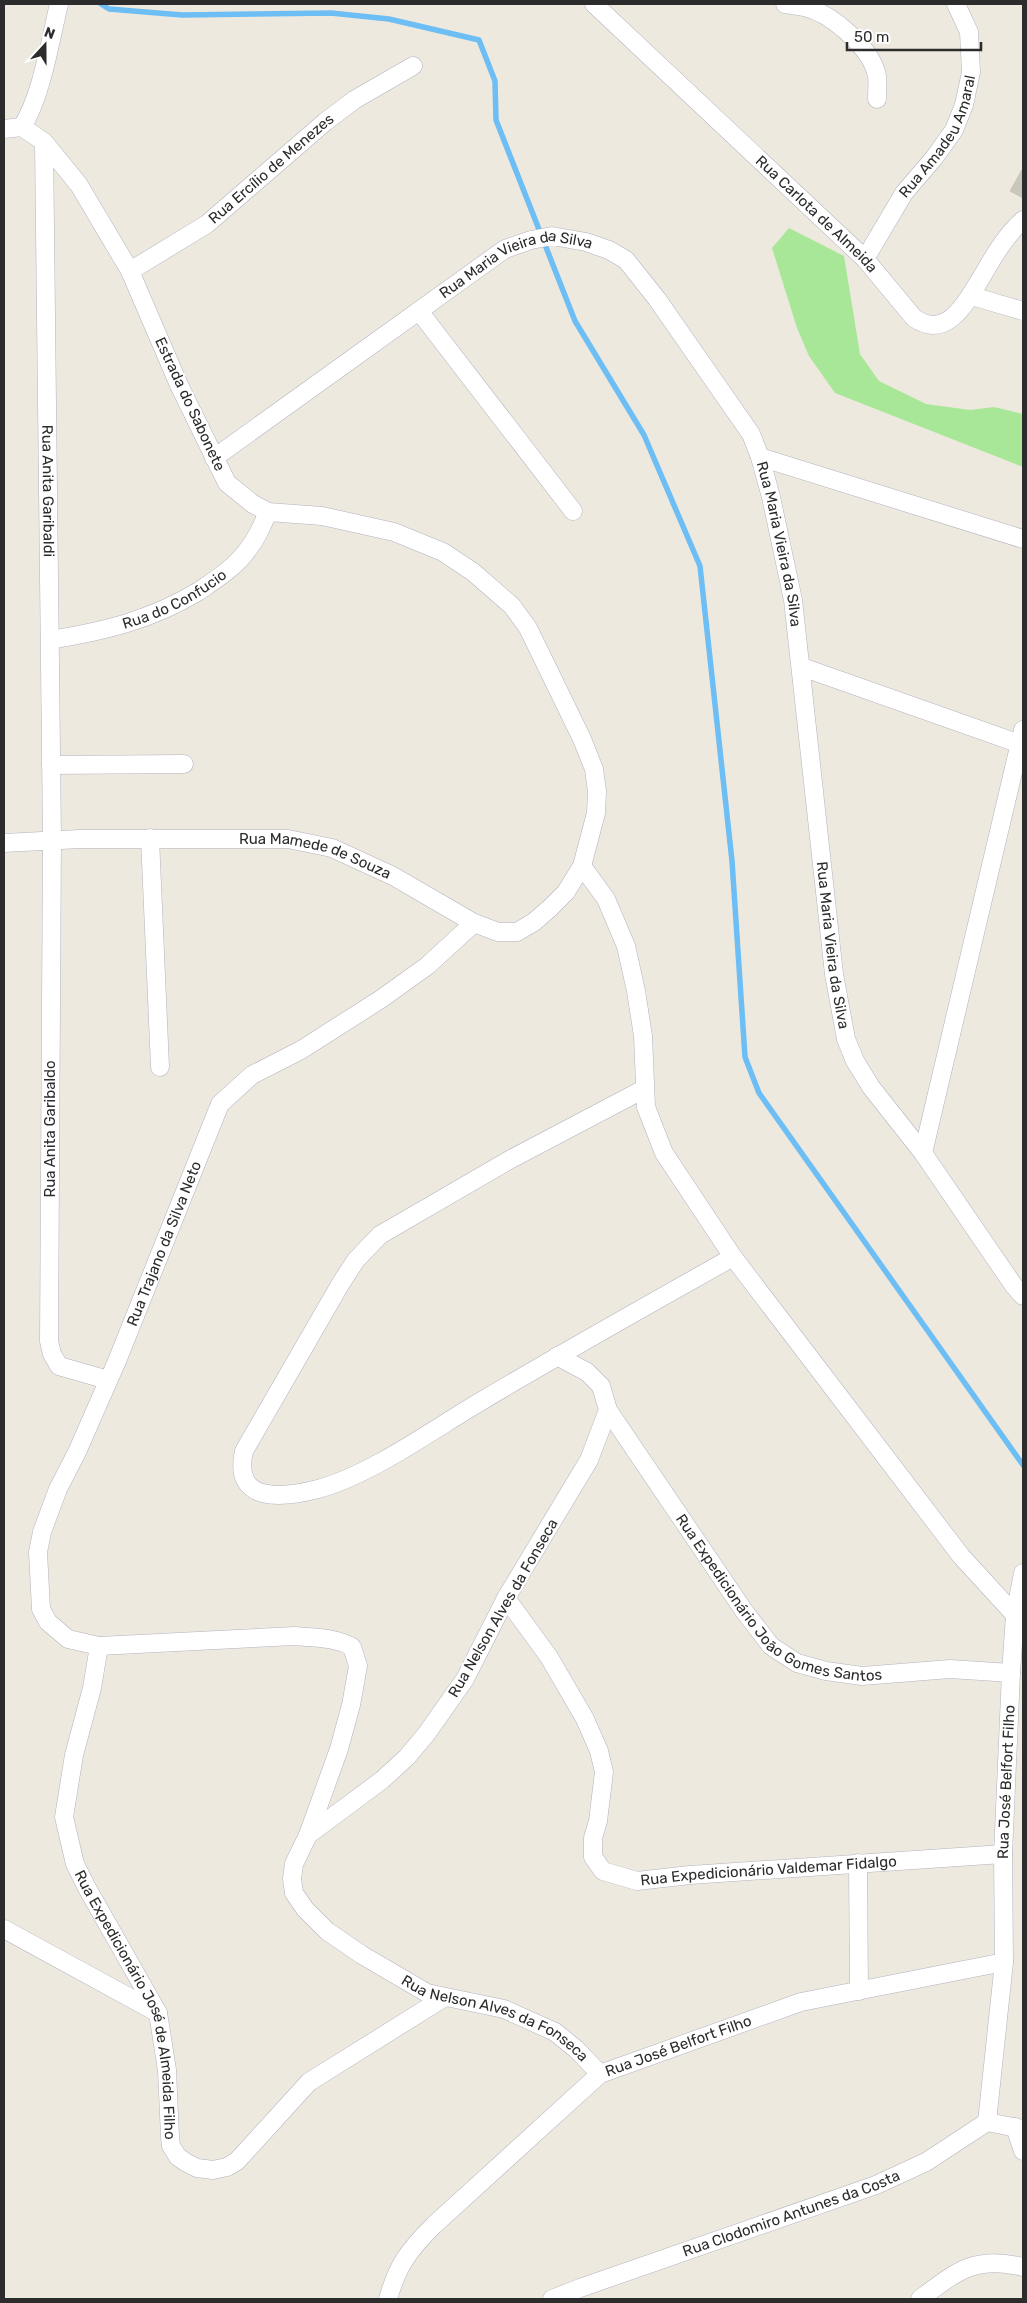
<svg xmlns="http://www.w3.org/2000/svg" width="1027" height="2303" font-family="Rubik,sans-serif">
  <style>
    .green { fill: #a8e798 }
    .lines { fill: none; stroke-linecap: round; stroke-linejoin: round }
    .stream { stroke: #6dbef4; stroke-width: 5.5 }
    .building { fill: #c9c7bc; stroke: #cac6b7 }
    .minor-casing { stroke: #b2b2c0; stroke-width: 19 }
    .minor { stroke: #fff; stroke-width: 18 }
    .labels { text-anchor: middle; stroke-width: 4.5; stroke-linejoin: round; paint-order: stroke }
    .street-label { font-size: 15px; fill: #2c2c2c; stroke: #fff }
  </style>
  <rect width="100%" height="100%" fill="#eee9de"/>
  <path class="green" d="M789,228L844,256L860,354L879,381L926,404L970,410L994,407L1023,414V467L835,393L809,356L797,328L772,248Z"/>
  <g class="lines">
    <path class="stream" d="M101,4L109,9L182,15L331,13L389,19L479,40L495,81L496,120L575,321L644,435L700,566L732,861L745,1057L759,1093L1023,1465"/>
  </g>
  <path class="building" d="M1023,168V198L1010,191Z"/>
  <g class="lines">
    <defs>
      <g id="minor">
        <path id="s1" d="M594,4L865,259L914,318C949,342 969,297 984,273C995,254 1007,234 1023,220"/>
        <path d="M785,4C793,5 801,6 808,8C833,15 872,49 877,76C878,83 877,92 877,99"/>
        <path d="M4,129L22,127C42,95 50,41 59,4"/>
        <path id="s2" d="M44,142L52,839L49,1341L52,1354L59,1366L108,1380"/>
        <path id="s3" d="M865,259L904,193L934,158L954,130L964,105L971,72L969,32L956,4"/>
        <path id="s4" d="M130,271L207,224L325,122L354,100L413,66"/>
        <path d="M972,296L1023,311"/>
        <path d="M419,311L573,511"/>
        <path d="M760,457L1023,539"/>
        <path id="s5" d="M214,458L505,249L531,240L552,236L586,242L609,250L626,260L657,299L751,434L760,457L771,497L793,600L834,974L846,1039L855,1061L871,1087L923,1153L1014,1286L1023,1296"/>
        <path id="s6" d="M50,640C105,631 151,620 199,591C215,580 234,568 246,552C256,540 262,526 268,512"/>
        <path d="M802,667L1023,745"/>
        <path d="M51,765L184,764"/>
        <path d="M150,838L160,1067"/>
        <path id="s7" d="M4,843L80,839H288L332,848L393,876L474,923L498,932H517L534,922L550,908L566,892L582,866L596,813L597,791L594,769L582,739L528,628L512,606L473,572L443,552L394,532L322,516L268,512L253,504L227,483L179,385L130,271L79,185L44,142L22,127"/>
        <path d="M582,866L606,899L626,946L636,991L643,1036L646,1107L664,1153L733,1257L961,1556L1015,1615L1023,1619"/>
        <path d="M644,1089L511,1159L380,1235L356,1260L341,1283L244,1451C232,1504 283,1498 318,1489C370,1475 431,1431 478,1403C562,1353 648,1305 733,1257"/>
        <path d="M923,1153L1023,730"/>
        <path id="s8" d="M557,1356L587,1372L601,1386L608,1410L589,1460L506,1598L465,1679L427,1733L407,1757L382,1780L308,1835L294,1864L292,1879L294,1893L305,1909L327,1931L362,1955L427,1993L504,2009L555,2032L576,2049L600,2074"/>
        <path id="s9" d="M608,1410L744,1611L771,1646L797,1663L826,1671L862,1676L950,1669L1011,1673"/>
        <path id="s10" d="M506,1598L549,1657L585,1719L599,1751L604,1772L598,1821L593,1838V1857L603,1871L637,1881L690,1875L1003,1854"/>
        <path id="s11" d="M99,1646L92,1688L74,1755L64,1817L75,1864L87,1888L158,2013L167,2070L170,2137L171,2146L178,2157L187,2163L197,2168L213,2170L227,2167L237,2161L309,2082L445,1997"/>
        <path id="s12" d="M308,1835L339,1749L351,1705L358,1666L352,1647C335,1637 314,1638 295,1636L99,1646L68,1639L48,1622L41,1609L38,1552L42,1532L58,1489L77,1452L117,1361L220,1104L252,1075L301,1050L381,999L427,966L474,923"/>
        <path d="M858,1863L859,1991"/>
        <path d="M4,1929L158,2013"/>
        <path id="s13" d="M987,2122L1004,1962L1003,1854L1011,1673L1015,1615L1023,1573"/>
        <path d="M1015,2127L1023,2151"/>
        <path id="s14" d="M388,2299C398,2264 409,2250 434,2225L600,2074L801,2002L1004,1962"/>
        <path id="s15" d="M552,2299L580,2288L876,2185L926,2162L987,2122L1023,2129"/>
        <path d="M920,2299C957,2271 975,2255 1023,2267"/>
      </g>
    </defs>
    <use href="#minor" class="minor-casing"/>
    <use href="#minor" class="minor"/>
  </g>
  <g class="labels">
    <g class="street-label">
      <text dy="5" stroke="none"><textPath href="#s3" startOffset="144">Rua Amadeu Amaral</textPath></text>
      <text dy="5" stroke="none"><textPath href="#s4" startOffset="175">Rua Ercílio de Menezes</textPath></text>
      <text dy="5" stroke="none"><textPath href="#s1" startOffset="306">Rua Carlota de Almeida</textPath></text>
      <text dy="5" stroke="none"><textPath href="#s5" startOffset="364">Rua Maria Vieira da Silva</textPath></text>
      <text transform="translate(190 404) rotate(65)" y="5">Estrada do Sabonete</text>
      <text dy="5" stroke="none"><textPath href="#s2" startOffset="349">Rua Anita Garibaldi</textPath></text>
      <text dy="5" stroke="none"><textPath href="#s5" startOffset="814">Rua Maria Vieira da Silva</textPath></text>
      <text dy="5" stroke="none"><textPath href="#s6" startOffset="132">Rua do Confucio</textPath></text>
      <text dy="5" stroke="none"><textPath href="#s7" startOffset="314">Rua Mamede de Souza</textPath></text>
      <text dy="5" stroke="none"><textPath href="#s5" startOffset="1219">Rua Maria Vieira da Silva</textPath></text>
      <text transform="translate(50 1129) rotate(-90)" y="5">Rua Anita Garibaldo</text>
      <text dy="5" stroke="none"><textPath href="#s12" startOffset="915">Rua Trajano da Silva Neto</textPath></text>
      <text dy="5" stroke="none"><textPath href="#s9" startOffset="266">Rua Expedicionário João Gomes Santos</textPath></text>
      <text transform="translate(503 1608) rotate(-60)" y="5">Rua Nelson Alves da Fonseca</text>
      <text dy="5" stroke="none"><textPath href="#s13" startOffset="341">Rua José Belfort Filho</textPath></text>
      <text dy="5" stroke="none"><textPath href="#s10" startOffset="472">Rua Expedicionário Valdemar Fidalgo</textPath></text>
      <text dy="5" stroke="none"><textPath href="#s11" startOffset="376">Rua Expedicionário José de Almeida Filho</textPath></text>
      <text dy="5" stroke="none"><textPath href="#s8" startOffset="911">Rua Nelson Alves da Fonseca</textPath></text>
      <text dy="5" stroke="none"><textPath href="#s14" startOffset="396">Rua José Belfort Filho</textPath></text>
      <text dy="5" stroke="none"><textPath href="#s15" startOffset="254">Rua Clodomiro Antunes da Costa</textPath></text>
    </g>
  </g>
  <rect width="1027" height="2303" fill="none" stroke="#2c2c2c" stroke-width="10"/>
  <g transform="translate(45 45) rotate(21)" stroke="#ffffff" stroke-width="4" paint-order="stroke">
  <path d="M0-4L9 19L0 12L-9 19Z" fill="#2c2c2c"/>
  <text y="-8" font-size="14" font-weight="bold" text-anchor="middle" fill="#2c2c2c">N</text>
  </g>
  <path d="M847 42v8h134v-8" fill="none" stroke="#2c2c2c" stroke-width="2.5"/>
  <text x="854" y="42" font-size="15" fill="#2c2c2c" stroke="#ffffff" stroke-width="4" paint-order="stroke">50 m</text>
</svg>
